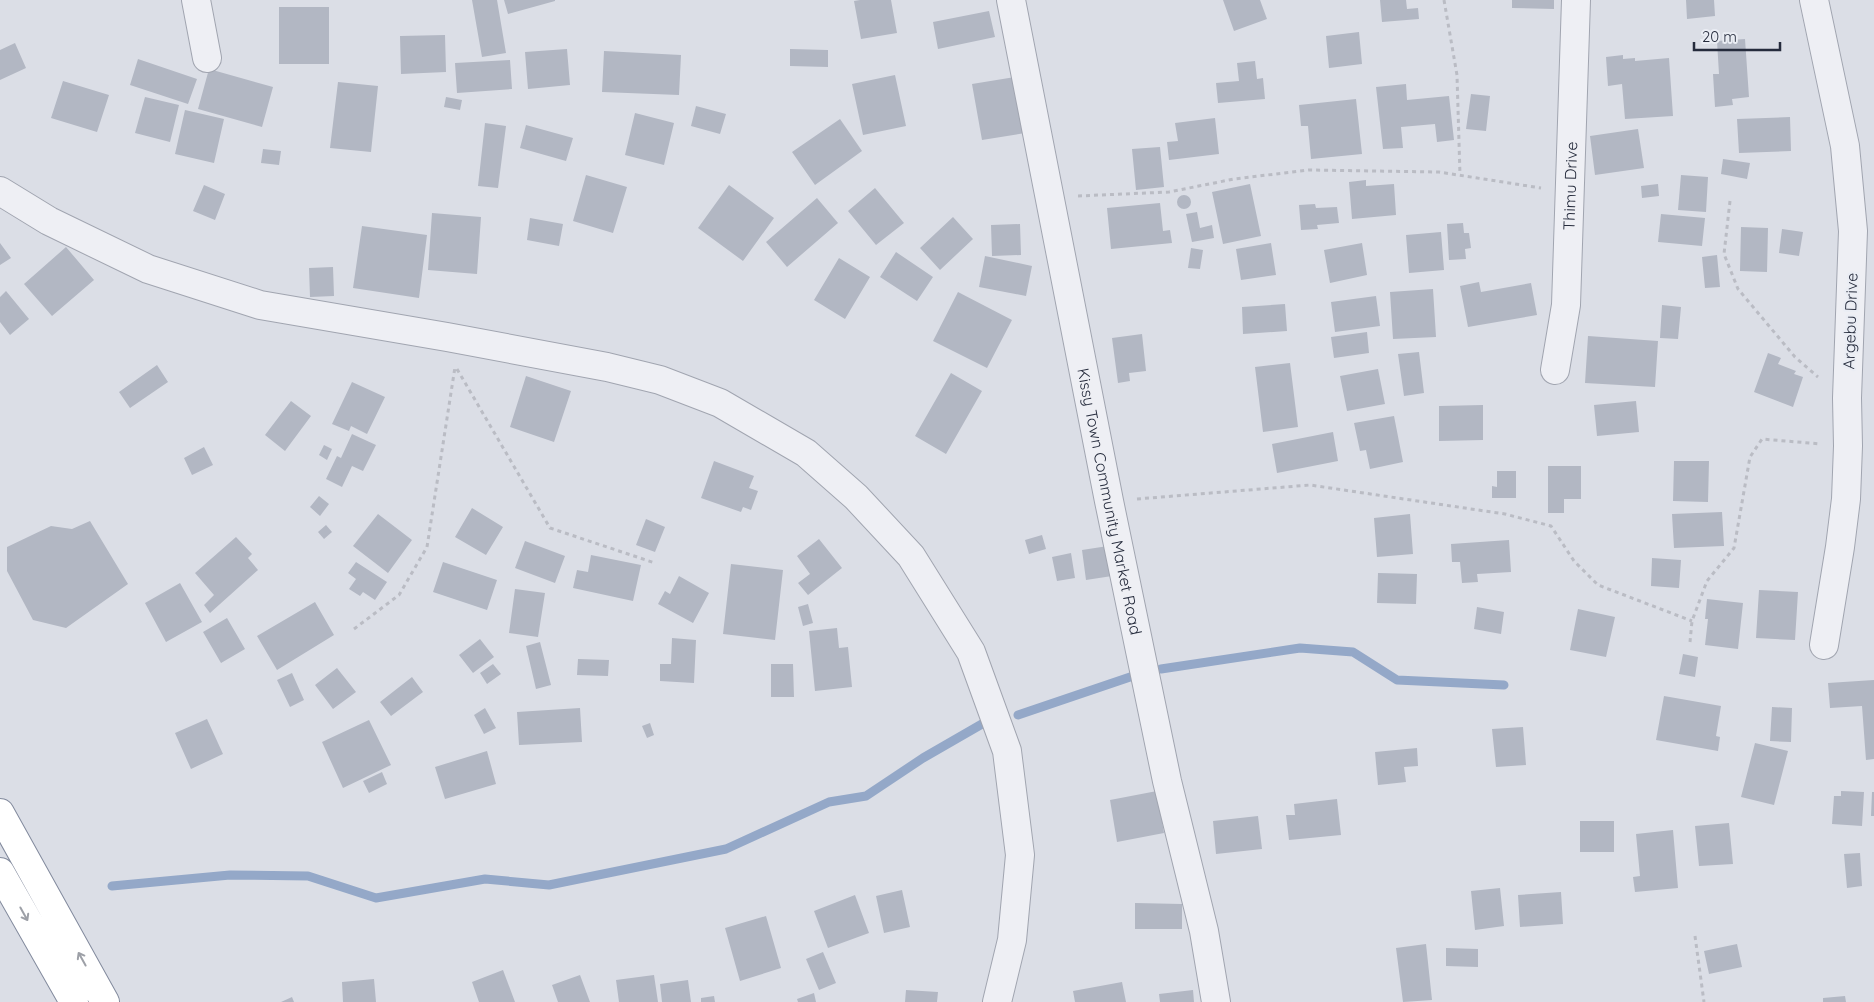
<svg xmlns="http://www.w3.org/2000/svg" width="1874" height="1002" font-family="Quicksand,sans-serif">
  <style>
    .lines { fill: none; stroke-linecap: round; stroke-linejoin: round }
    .stream { stroke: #94a8c8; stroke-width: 9 }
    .building { fill: #b2b7c3 }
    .minor-casing { stroke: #a1a5b0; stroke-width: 30 }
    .highway-casing { stroke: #828a9d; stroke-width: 30 }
    .path { stroke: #babcc4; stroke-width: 3; stroke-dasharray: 4 4; stroke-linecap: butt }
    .minor { stroke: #eeeff4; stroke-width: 28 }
    .highway { stroke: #fff; stroke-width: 28 }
    .oneway { stroke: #9da0a7 }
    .labels { text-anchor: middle; stroke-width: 4.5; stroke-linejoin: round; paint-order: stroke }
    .street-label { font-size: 16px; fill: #252b3c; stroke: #eaedf4 }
  </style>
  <rect width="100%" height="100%" fill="#dbdee6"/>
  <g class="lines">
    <path class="stream" d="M1161,669L1300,648L1353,652L1397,680L1504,685
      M1018,715L1136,675
      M112,886L230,875L308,876L376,898L485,879L549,885L726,849L829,802L866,796L923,758L982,724"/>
  </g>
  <path class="building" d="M472,0H497L506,53L482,57Z
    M504,0H555V1L508,14Z
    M860,0H891L897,33L861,39L854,1Z
    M1223,0H1260L1267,19L1234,31Z
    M1380,0H1406L1407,9L1418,8L1419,19L1382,22Z
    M1512,0H1554V9L1512,8Z
    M1686,0H1714L1715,16L1687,19Z
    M279,7H329V64H279Z
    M989,11L995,37L938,49L933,22Z
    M1359,32L1362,64L1329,68L1326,36Z
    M445,35L446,72L401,74L400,36Z
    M1745,39L1749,97L1732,99L1733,105L1715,107L1713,74H1719L1717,41Z
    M15,43L26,68L0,80V50Z
    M567,49L570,85L528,89L525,52Z
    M790,49L828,50V67L790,66Z
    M604,51L681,55L679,95L602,92Z
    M1623,55V59L1635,58V61L1669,58L1673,116L1625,119L1622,84L1608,86L1606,57Z
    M138,59L197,79L188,104L130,85Z
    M510,60L512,89L457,93L455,63Z
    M1255,61L1257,79L1263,78L1265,99L1218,103L1216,83L1239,81L1237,63Z
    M209,69L273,87L262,127L198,109Z
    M895,75L906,126L863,135L852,84Z
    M1015,77L1025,133L982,140L972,84Z
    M63,81L109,95L97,132L51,118Z
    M338,82L378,86L371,152L330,148Z
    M1406,84L1407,100L1449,96L1454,140L1437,142L1435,124L1401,127L1403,148L1383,149L1376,87Z
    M1471,94L1490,96L1486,131L1466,129Z
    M145,97L179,105L170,142L135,133Z
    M446,97L462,100L460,110L444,107Z
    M1356,99L1362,154L1311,159L1308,126H1301L1299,105Z
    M696,106L726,114L720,134L691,126Z
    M185,110L224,119L214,163L175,154Z
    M635,113L674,123L664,165L625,155Z
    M1790,117L1791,151L1739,153L1737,119Z
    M1215,118L1219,154L1169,160L1167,142L1178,141L1175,123Z
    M840,119L862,151L815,185L792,152Z
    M485,123L506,126L498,188L478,186Z
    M526,125L573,138L566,161L520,148Z
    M1638,129L1644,168L1595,175L1590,136Z
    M1160,147L1164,187L1136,190L1132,149Z
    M263,149L281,151L279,165L261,163Z
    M1723,159L1750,163L1747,179L1721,174Z
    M586,175L627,187L613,233L573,221Z
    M1681,175L1708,177L1706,212L1678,210Z
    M1366,180V186L1394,184L1396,215L1352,219L1349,182Z
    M1250,184L1261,236L1223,244L1212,192Z
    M1658,184L1659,196L1642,198L1641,186Z
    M204,185L225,194L215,220L193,211Z
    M729,185L774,218L743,261L698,228Z
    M875,188L904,223L876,245L848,211Z
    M1177 202a7 7 0 1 1 14 0a7 7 0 1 1-14 0Z
    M817,198L838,223L787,267L766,242Z
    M1160,203L1163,231L1170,230L1172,243L1111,249L1107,208Z
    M1315,204L1316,208L1337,207L1339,223L1317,225L1318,229L1301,230L1299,205Z
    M1197,212L1200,228L1212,225L1214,238L1192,242L1186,214Z
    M432,213L481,217L477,274L428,270Z
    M1661,214L1705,218L1702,246L1658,242Z
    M953,217L973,239L940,270L920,248Z
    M530,218L563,224L559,246L527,240Z
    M1463,223L1464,233H1469L1471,248L1465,249L1466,259L1449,260L1447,224Z
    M1020,224L1021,255L992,256L991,225Z
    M362,226L427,235L419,298L353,288Z
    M1741,227L1768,228L1767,272L1740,271Z
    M1782,229L1803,232L1799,256L1779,253Z
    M1441,232L1444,270L1409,273L1406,235Z
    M0,243L11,258L0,265Z
    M1271,243L1276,275L1241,280L1236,249Z
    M1362,243L1367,275L1330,283L1324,250Z
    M66,247L94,280L52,316L24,284Z
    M1191,248L1203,250L1200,269L1188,268Z
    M896,252L933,277L917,301L880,277Z
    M1717,255L1720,287L1705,288L1702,257Z
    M985,256L1032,266L1026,296L979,287Z
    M839,258L870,277L845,319L814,300Z
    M333,267L334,296L310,297L309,268Z
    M1479,282L1481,292L1531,283L1537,315L1468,327L1460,286Z
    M1433,289L1436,337L1393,339L1390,292Z
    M6,291L29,319L10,335L0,322V297Z
    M958,292L1012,320L987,368L933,341Z
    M1376,296L1380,326L1335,332L1331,302Z
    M1285,304L1287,331L1243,334L1242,307Z
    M1662,305L1681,307L1678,339L1660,338Z
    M1367,332L1369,353L1334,358L1331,337Z
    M1142,334L1146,371L1129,373L1130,381L1118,383L1112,338Z
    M1588,336L1658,341L1655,387L1585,383Z
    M1419,352L1424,393L1404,396L1398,354Z
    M1768,353L1781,358L1778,364L1796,371L1794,374L1803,377L1793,407L1754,392Z
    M1290,363L1298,427L1263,432L1255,367Z
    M157,365L168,382L130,408L119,392Z
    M1378,369L1385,404L1347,411L1340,376Z
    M951,373L982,391L946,454L915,436Z
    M526,376L571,391L554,442L510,427Z
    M352,382L385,397L367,434L351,426L349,431L332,424Z
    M291,401L311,416L285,451L265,435Z
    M1636,401L1639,432L1597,436L1594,405Z
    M1483,405V440L1439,441V406Z
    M1394,416L1403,462L1370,469L1366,450L1360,451L1354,423Z
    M1333,432L1338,461L1277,473L1272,444Z
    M352,434L376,445L363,471L352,466L342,487L326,479L337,456L341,458Z
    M324,445L332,449L327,460L319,455Z
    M204,447L213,465L192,475L184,458Z
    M714,461L754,476L749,488L758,491L751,510L743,507L741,512L701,498Z
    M1674,461H1709L1708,502L1673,501Z
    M1548,466H1581V499H1564V513H1548Z
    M1497,471H1516V498H1492V486L1497,487Z
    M319,496L329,504L320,516L310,507Z
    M472,508L503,527L486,555L455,537Z
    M1722,512L1724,546L1674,548L1672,514Z
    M378,514L412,540L388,573L353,546Z
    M1410,514L1413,554L1377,557L1374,518Z
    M646,519L665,527L655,552L636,545Z
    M90,521L128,584L66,628L33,620L7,571V547L51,526L72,529Z
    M326,525L332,532L324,539L318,532Z
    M1042,535L1046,549L1029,554L1025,540Z
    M236,537L252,554L248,558L258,570L210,613L204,605L214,595L195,573Z
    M819,539L842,568L808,595L798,583L810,574L797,556Z
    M1509,540L1511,572L1477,574L1478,582L1462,583L1460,562H1452L1451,544Z
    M525,541L565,556L555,583L515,568Z
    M1108,546L1112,576L1086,580L1082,550Z
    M1071,553L1075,578L1057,581L1052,557Z
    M591,555L641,565L633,601L573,588L577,570L588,572Z
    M1652,558L1681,560L1679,588L1651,586Z
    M356,562L387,582L375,600L363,592L360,596L349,589L356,579L348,573Z
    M443,562L497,580L487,610L433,592Z
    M731,564L783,570L775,640L723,634Z
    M1378,573L1417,574L1416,604L1377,603Z
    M679,576L709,593L693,623L658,604L665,591L670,594Z
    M180,583L202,622L166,642L145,603Z
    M515,589L545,593L538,637L509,633Z
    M1759,590L1798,592L1795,640L1756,638Z
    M1707,599L1743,603L1738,649L1705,645L1708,619H1705Z
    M315,602L334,635L277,670L257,636Z
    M808,604L813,623L803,626L798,607Z
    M1477,607L1504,612L1501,634L1474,629Z
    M1578,609L1615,617L1606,657L1570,650Z
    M227,618L245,649L221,663L203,632Z
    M837,628L839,648L848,647L852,687L815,691L809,631Z
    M672,638L696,640L694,683L660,681V664H671Z
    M480,639L494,657L473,673L459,655Z
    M540,642L551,685L536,689L526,646Z
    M1683,654L1698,657L1695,677L1679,674Z
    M578,659L609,660L608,676L577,675Z
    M493,664L501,674L487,684L480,673Z
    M771,664H793L794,697H771Z
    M337,668L356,692L333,709L315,685Z
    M292,673L304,700L290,707L277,680Z
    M412,677L423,692L391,716L380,702Z
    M1874,680V759L1866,760L1862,706L1830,708L1828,683Z
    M1664,696L1721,706L1716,736L1720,737L1718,751L1656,740Z
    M1772,707L1792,708L1791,742L1770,741Z
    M485,708L496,728L484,734L474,715Z
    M580,708L582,742L519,745L517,712Z
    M207,719L223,754L191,769L175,733Z
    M369,720L391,765L343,788L322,742Z
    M650,723L654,735L647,738L642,726Z
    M1523,727L1526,765L1496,767L1492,729Z
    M1755,743L1788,751L1774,805L1741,797Z
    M1417,748L1418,766L1404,767L1406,782L1378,785L1375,752Z
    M487,751L496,784L445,799L435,767Z
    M382,772L387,784L369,793L363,781Z
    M1157,791L1164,833L1117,842L1110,800Z
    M1841,791L1864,792L1862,826L1832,824L1834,796H1841Z
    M1872,792H1874V816H1871Z
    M1337,799L1341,835L1289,840L1286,815H1295L1294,804Z
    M1258,816L1262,849L1216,854L1213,821Z
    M1580,821H1614V852H1580Z
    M1729,823L1733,864L1699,866L1695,826Z
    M1673,830L1678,888L1635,892L1633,877L1640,876L1636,834Z
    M1860,853L1862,886L1847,888L1844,854Z
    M1500,888L1504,926L1475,930L1471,891Z
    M902,890L910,927L884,933L876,896Z
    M1561,892L1563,924L1520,927L1518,895Z
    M855,895L869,933L828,948L814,911Z
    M1135,903L1182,904V929H1135Z
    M766,916L781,968L740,981L725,928Z
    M1426,944L1432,1000L1403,1002L1396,948Z
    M1737,944L1742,967L1709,974L1704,951Z
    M1446,948L1478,949V967L1446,966Z
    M823,952L836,983L819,990L806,959Z
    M503,970L515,1002H479L472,982Z
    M580,975L590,1002H558L552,985Z
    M654,975L658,1002H619L616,980Z
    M374,979L376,1002H343L342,982Z
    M688,980L691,1002H662L660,984Z
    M1122,982L1126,1002H1075L1073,991Z
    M906,990L938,992L937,1002H905Z
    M1193,990L1194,1002H1160L1159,994Z
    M814,993L816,1002H798L797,999Z
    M714,996L715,1002H701V998Z
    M1845,996L1846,1002H1823V998Z
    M292,997L294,1002H281Z"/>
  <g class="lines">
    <defs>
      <g id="minor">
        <path d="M196,0L207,58"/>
        <path id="s1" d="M1011,0L1109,501L1167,781L1204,931L1216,1002"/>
        <path d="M1814,0L1845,146L1853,231L1847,398L1848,446L1846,499L1840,547L1824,645"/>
        <path d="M0,191L49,221L148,269L260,305L447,337L607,367L660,380L720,403L806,453L856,497L911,556L971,652L1007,751L1020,855L1012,940L997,1002"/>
        <path id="s2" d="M1555,370L1566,305L1576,0"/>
      </g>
      <path id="highway" d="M0,813L105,1002
        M0,872L74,1002"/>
    </defs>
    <use href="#minor" class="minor-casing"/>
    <use href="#highway" class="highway-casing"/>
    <path class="path" d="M1444,0L1457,75L1460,175
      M1078,196L1169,192L1234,179L1309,170L1439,172L1541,188
      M1730,201L1724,254L1738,289L1795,357L1818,377
      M457,369L550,528L655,563
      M1137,499L1310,485L1505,514L1551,526L1574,561L1598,585L1692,621
      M354,629L399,595L427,547L455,367
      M1690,642L1692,621L1707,581L1734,548L1750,457L1762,439L1821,444
      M1695,936L1704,1002"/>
    <use href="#minor" class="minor"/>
    <use href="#highway" class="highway"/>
  </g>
  <defs><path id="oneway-shaft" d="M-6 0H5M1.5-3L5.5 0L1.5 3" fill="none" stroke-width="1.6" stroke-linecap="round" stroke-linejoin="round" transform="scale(1.25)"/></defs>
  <g class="oneway">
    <use href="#oneway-shaft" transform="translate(24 914) rotate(61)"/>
    <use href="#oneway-shaft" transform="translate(82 959) rotate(-119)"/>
  </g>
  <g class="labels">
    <g class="street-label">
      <text dy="6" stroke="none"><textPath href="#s2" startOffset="185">Thimu Drive</textPath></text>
      <text transform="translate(1850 321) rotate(-88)" y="6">Argebu Drive</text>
      <text dy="6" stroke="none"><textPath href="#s1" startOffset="511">Kissy Town Community Market Road</textPath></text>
    </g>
  </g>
  <path d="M1694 42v8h86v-8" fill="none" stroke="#252b3c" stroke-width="2.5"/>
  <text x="1702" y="42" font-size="15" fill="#252b3c" stroke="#eaedf4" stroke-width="4" paint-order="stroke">20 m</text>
</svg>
